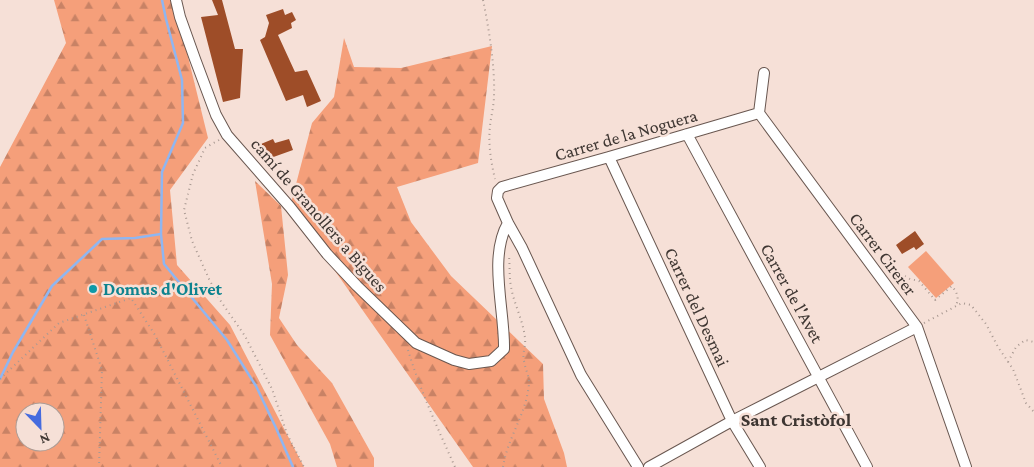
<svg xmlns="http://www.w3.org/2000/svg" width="1034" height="467" font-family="'Crimson Pro',serif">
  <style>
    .grass { fill: #f59f7a }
    .forest { fill: url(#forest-firs); fill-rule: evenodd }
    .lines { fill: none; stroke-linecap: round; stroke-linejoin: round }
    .stream { stroke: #8fb6f1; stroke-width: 2.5 }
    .building { fill: #9e4d28 }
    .minor-casing { stroke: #695750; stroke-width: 12 }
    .path { stroke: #a99992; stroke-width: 2; stroke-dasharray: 1 4; stroke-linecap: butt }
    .minor { stroke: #fff; stroke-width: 10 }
    .culture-dot { fill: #0f9aa8; stroke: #f6e0d7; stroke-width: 2 }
    .labels { text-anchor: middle; stroke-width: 5; stroke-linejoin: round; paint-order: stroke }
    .street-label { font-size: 18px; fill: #3e3632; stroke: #f6e0d7 }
    .culture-label { font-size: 18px; font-weight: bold; fill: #0d838f; stroke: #f6e0d7; text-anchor: start }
    .neighbourhood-label { font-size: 19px; font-weight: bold; fill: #3e3632; stroke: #f6e0d7 }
  </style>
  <defs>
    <pattern id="forest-firs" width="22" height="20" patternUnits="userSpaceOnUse" patternTransform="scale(1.25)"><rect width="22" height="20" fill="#f59f7a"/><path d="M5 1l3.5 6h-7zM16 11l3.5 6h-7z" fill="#c88265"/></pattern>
  </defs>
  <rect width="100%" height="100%" fill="#f6e0d7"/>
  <path class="grass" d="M926,251L954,283L936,298L908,267Z"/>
  <path class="forest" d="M54,0H174L208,138L170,190L177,265L230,325L304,467H0V167L66,43ZM25,412H55V442H25Z
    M344,38L354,67L401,68L492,46L478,163L397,187L411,222L451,276L543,364L544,399L564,453L567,467H473L290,207L312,123L334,97Z
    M255,181L281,206L288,275L279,318L297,345L332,383L374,458V467H337L330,444L270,335L272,284Z"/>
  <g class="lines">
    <path class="stream" d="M162,0L166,19L182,80L183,123L162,172L161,234L164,264L227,340L256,386L276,428L293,467
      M0,379L13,352L52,286L102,239L135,238L161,234"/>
  </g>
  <path class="building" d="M212,0H222L235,49H243L240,98L223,102L201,17L218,15Z
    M283,9L285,15L292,12L296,20L291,23L292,28L278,35L295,72L307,70L321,101L307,107L303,95L286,101L260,40L265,37L269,23L266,15Z
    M273,139L275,143L289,139L293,150L265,160L261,144Z
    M915,231L924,244L916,250L914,247L902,254L896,245Z"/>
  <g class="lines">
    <defs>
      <path id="minor" d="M176,0L180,17L195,59L216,115L227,135L290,207L327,254L357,286L416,343L454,360L469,364L491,361L504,349C505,311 488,257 508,223
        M764,73L759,113L917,327L966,467
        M687,134L867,467
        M609,157L732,421L760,467
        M638,467L581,375L522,248L508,223L497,198L498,191L502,187L609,157L759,113
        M649,467L732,421L917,327"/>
    </defs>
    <use href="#minor" class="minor-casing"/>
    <path class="path" d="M483,0C489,29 495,66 494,95C494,106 491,116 490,126C488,144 491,162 495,179
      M219,140L205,148L193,174L184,210L192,241L209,279L220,300L245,336L272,389L287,434L304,467
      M893,277L898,272L910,279L919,281L935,300L952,286C958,294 959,298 956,306
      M84,315L102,370L99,467
      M924,323L962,303L971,305L986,324L998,347L1013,369L1026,403L1034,412
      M408,350C420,390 438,429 455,467
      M1008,362L1016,347L1025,340L1034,342
      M0,379L59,323L131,298L155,335L222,467
      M503,467C507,440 524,417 528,391C531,377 526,373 524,361C522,354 526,346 525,338C523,320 514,304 511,287C509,276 510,266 509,256"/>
    <use href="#minor" class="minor"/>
  </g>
  <circle class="culture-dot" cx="93" cy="289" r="5"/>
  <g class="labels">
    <g class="street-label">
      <text transform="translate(626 135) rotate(-16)" y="6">Carrer de la Noguera</text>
      <text transform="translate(319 215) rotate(49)" y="6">camí de Granollers a Bigues</text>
      <text transform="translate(883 254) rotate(53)" y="6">Carrer Cirerer</text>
      <text transform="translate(792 293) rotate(61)" y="6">Carrer de l'Avet</text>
      <text transform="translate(697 307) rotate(65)" y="6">Carrer del Desmai</text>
    </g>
    <g class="culture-label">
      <text x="103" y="295">Domus d'Olivet</text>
    </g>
    <g class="neighbourhood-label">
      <text x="796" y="426">Sant Cristòfol</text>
    </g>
  </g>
  <g transform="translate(40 427) rotate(157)"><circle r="24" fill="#f6e0d7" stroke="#ac9c95"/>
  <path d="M0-4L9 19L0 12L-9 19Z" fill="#466bde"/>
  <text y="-8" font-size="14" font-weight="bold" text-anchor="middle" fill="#3e3632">N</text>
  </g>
</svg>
